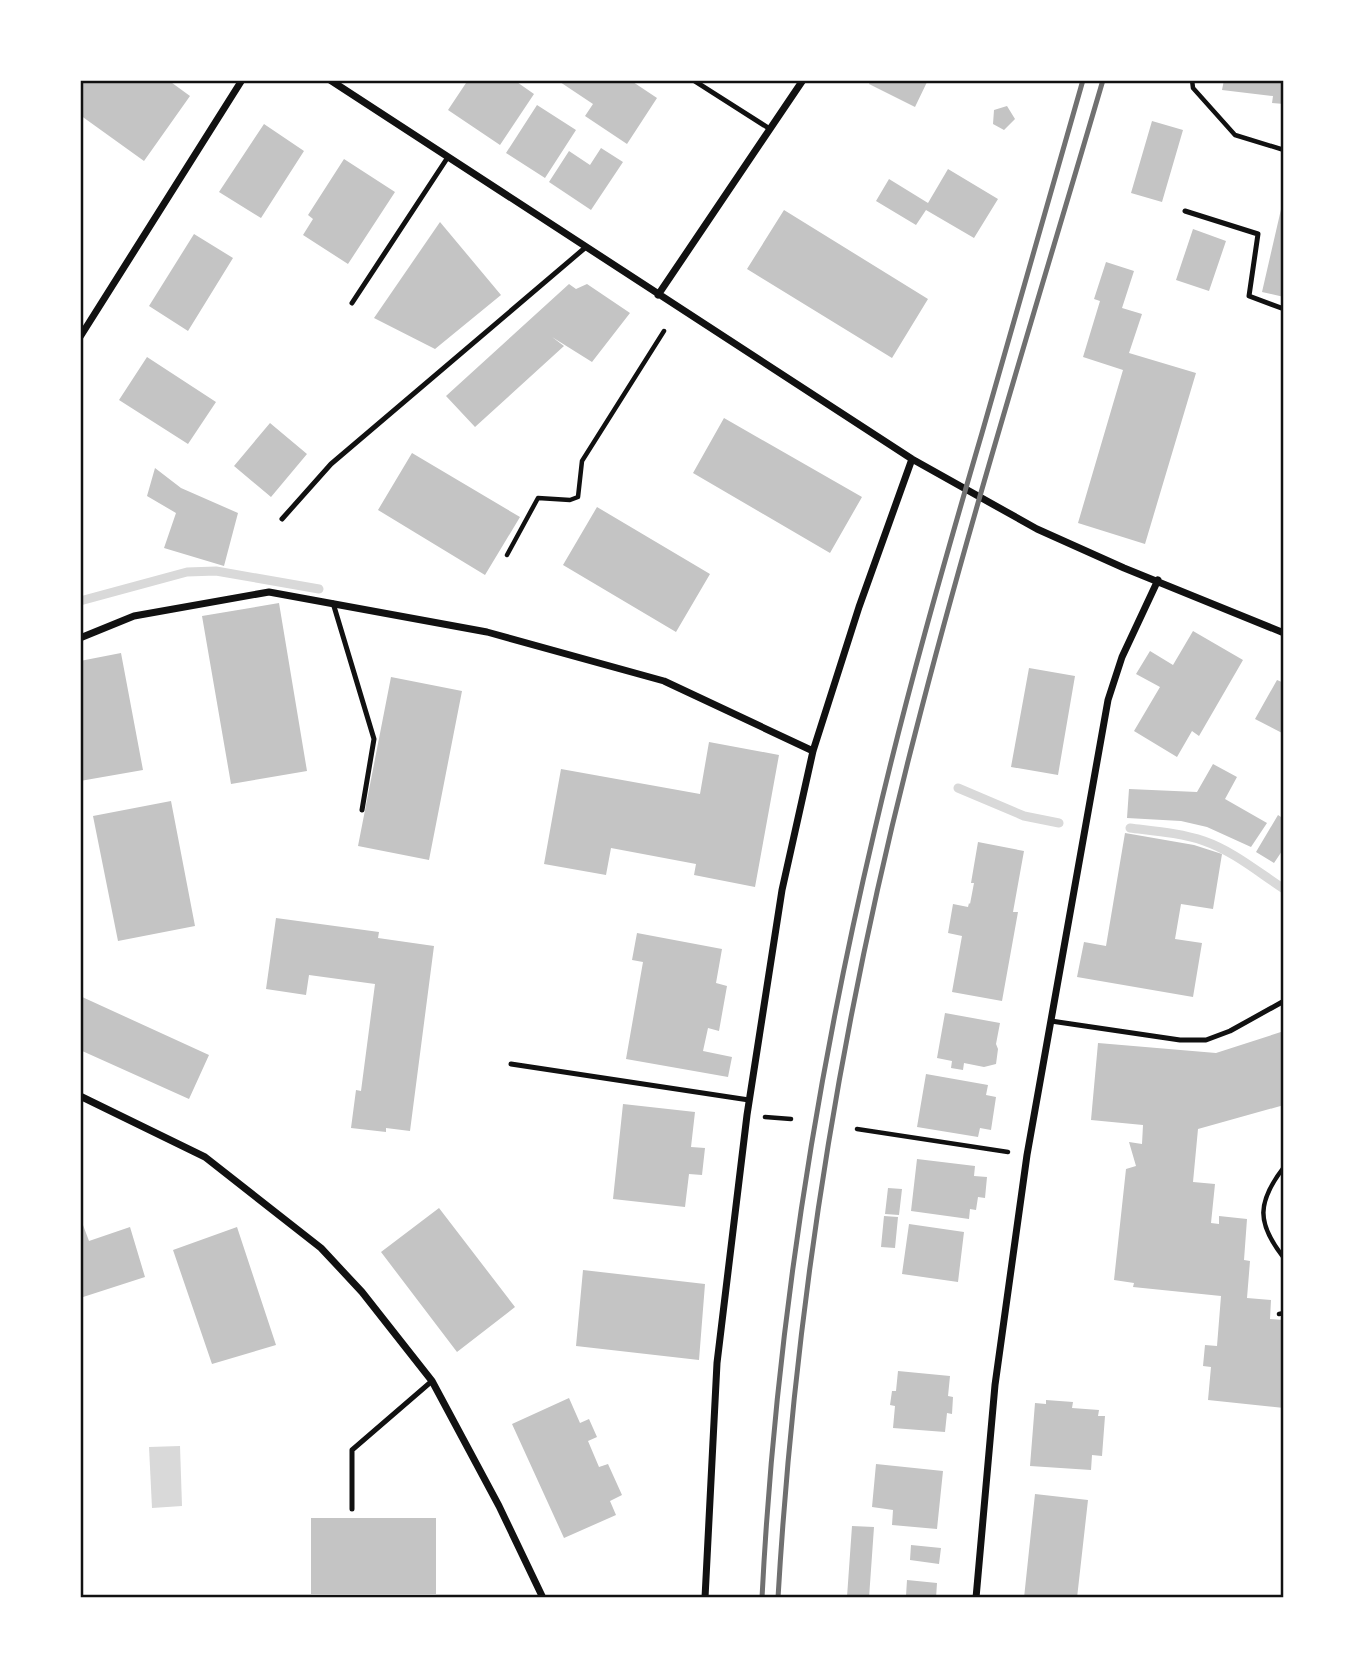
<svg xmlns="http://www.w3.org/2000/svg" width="1364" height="1678" font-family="Bitter,serif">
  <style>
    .water { fill: #d9d9d9 }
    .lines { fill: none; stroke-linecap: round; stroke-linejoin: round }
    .stream { stroke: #d9d9d9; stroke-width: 9 }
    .building { fill: #c4c4c4 }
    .path { stroke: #111; stroke-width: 4.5 }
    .service { stroke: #111; stroke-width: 5 }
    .minor { stroke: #111; stroke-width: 7 }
    .rail { stroke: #707070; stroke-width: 5 }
    .neatline { fill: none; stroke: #111; stroke-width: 2.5 }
  </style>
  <rect width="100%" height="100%" fill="#fff"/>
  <path class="water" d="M180,1446L182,1506L152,1508L149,1447Z"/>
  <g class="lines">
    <path class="stream" d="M80,601L187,572L216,571L319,589
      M958,788L1024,816L1059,823
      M1130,828C1154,831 1181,833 1204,841C1233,851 1258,872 1284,889"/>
  </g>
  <path class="building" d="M80,80H168L190,96L144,161L80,115Z
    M468,80H514L534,94L500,145L448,110Z
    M562,80H630L657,98L627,144L585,116L593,104L560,82Z
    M871,80H928L915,107L869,84Z
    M1224,80H1284V104L1272,103L1273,96L1222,90Z
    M537,105L576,130L545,178L506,153Z
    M1007,106L1015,119L1004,130L993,124L994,110Z
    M1152,121L1183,130L1162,202L1131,193Z
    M264,124L304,151L261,218L219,192Z
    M601,148L623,162L591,210L549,182L569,151L590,165Z
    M344,159L395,192L348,264L303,235L313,219L308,215Z
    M948,169L998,199L974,238L926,210L916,225L876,201L889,179L928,203Z
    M1282,205H1284V297L1262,292Z
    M784,210L928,299L892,358L747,269Z
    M440,222L501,295L435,349L374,318Z
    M1193,229L1226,241L1209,291L1176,280Z
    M194,234L233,258L188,331L149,306Z
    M1106,262L1134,271L1122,308L1142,314L1129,353L1196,373L1145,544L1078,523L1123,370L1083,357L1100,301L1094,299Z
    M569,284L576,289L587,284L630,313L592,362L552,337L564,346L475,427L446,396Z
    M147,357L216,402L188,444L119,400Z
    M724,418L862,497L830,553L693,473Z
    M270,423L307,454L271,497L234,466Z
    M412,453L520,517L485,575L378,510Z
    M155,468L181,488L238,513L224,566L164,548L176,513L147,496Z
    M597,507L710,574L676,632L563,565Z
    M279,603L307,771L231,784L202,616Z
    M1193,631L1243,660L1199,736L1192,731L1177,757L1134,731L1160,687L1136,674L1150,651L1173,665Z
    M121,653L143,770L80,781V661Z
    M1029,668L1075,676L1058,775L1011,767Z
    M391,677L462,691L429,860L358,846Z
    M1277,680L1284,683V734L1255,719Z
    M709,742L779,755L755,887L694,875L696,864L611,848L606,875L544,864L561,769L700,794Z
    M1213,764L1237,777L1225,799L1267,823L1251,847L1207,827L1181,821L1127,818L1129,789L1197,792Z
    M171,801L195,926L118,941L93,816Z
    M1278,815L1284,819V848L1274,863L1256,852Z
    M1125,833L1194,845L1222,854L1213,909L1181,904L1175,939L1202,943L1193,997L1077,977L1084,942L1106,946Z
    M978,842L1024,851L1013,912H1018L1002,1001L952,992L962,936L948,933L953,904L968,907L969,903L970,904L974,883H971Z
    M276,918L379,932L378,938L434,946L410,1131L386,1128V1132L351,1128L356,1090L361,1091L375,984L309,975L306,995L266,989Z
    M637,933L722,949L716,983L727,986L719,1031L708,1028L703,1051L732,1057L728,1077L626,1059L643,962L632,960Z
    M80,996L209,1055L189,1099L80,1050Z
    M945,1013L1000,1023L996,1044L998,1049L996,1064L984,1067L964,1063L963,1070L951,1068L952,1061L937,1058Z
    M1284,1031V1105L1198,1129L1193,1182L1215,1184L1211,1223L1219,1224V1216L1247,1219L1244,1260L1250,1261L1247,1298L1271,1300L1270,1319L1284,1320V1408L1208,1400L1211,1367L1203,1366L1205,1345L1217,1346L1221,1296L1133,1287L1134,1283L1114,1280L1126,1169L1136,1166L1129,1142L1142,1144L1143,1125L1091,1120L1098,1043L1216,1053Z
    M926,1074L988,1085L986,1095L996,1097L991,1130L980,1128L978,1137L917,1127Z
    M623,1104L695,1112L691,1147L705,1148L702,1175L689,1174L685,1207L613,1199Z
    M917,1159L975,1166L974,1176L987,1177L985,1198L978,1197L976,1210L970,1209L969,1219L911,1211Z
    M888,1188L902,1189L899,1215L885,1214Z
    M439,1208L515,1307L457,1352L381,1252Z
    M884,1216L898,1217L895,1248L881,1247Z
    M80,1217L89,1241L130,1227L145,1277L80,1298Z
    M909,1224L964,1232L958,1282L902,1274Z
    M237,1227L276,1345L212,1364L173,1250Z
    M583,1270L705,1284L699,1360L576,1346Z
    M898,1371L950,1376L948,1396L953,1397L952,1414L947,1413L945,1432L893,1428L895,1406L890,1405L892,1391H896Z
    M569,1398L580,1423L589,1419L597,1437L588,1441L599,1467L608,1464L622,1495L610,1501L616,1515L564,1538L512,1424Z
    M1046,1400L1073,1402L1072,1408L1099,1410L1098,1416H1105L1102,1456L1092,1455L1091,1470L1030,1466L1035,1403L1046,1404Z
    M876,1464L943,1471L937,1529L892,1525L893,1510L872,1507Z
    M1035,1494L1088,1500L1077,1598H1024Z
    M311,1518H436V1594H311Z
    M852,1526L874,1527L869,1598L847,1597Z
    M911,1545L941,1548L939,1564L910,1560Z
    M907,1580L937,1583L936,1598L906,1596Z"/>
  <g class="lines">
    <path class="path" d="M1192,80L1193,88L1235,135L1284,150
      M507,555L538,498L570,500L578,497L582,461L664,331
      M765,1117L791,1119
      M857,1129L1008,1152
      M1284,1167C1257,1202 1256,1223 1284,1258
      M1279,1314L1284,1313"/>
    <path class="service" d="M693,80L770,129
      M1185,211L1258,234L1249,296L1284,309
      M352,303L448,157
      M282,519L331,464L586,247
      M333,603L374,739L362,810
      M1051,1021L1180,1040H1206L1230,1031L1284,1001
      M511,1064L749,1100
      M352,1509V1450L432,1381"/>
    <path class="minor" d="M330,80L912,459L1037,529L1124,568L1284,633
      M658,295L803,80
      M80,337L242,80
      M80,638L134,616L269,592L487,632L664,681L813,751
      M80,1096L205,1157L321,1248L362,1292L432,1381L499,1506L543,1598
      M705,1598L717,1363L747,1115L782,890L813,751L859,607L912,459
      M976,1598L995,1385L1027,1155L1108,700L1122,657L1158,580"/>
    <path class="rail" d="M762,1598C775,1340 815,1084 874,833C905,699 943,566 982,433C1016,316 1049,198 1083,80
      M778,1598C795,1306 842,1016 915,734C971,515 1039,298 1103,80"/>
  </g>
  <rect width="1364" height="1678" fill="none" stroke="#ffffff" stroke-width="164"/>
  <rect x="82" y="82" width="1200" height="1514" class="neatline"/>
</svg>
